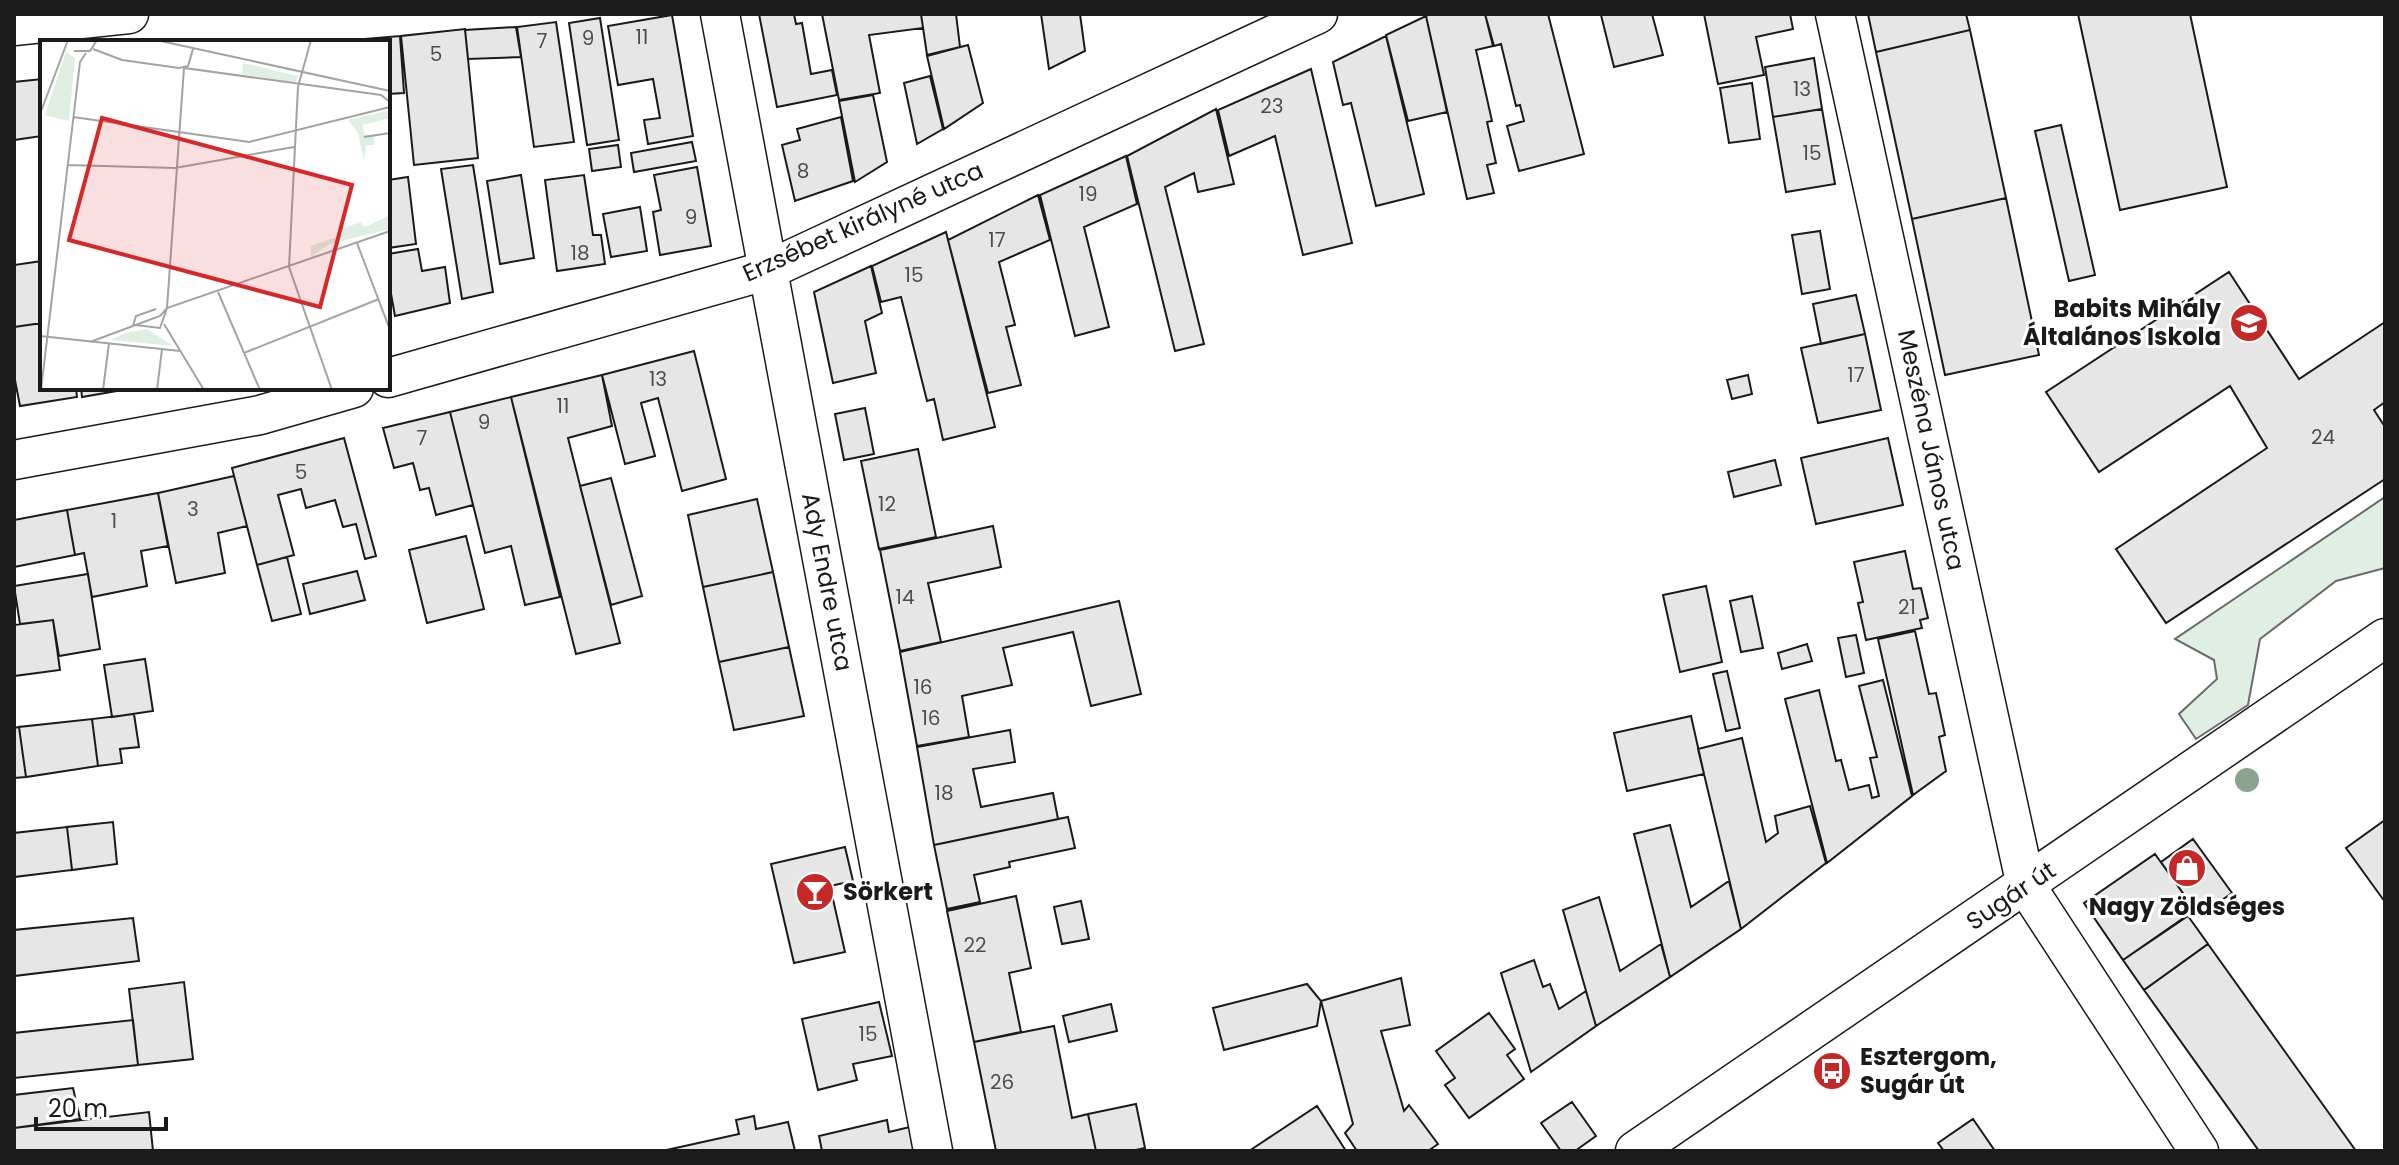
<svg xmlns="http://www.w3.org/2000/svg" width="2399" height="1165" font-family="Poppins,sans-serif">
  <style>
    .green { fill: #e0efe3; stroke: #6a6a6a; stroke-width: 2 }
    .building { fill: #e6e6e6; stroke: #1a1a1a; stroke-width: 2 }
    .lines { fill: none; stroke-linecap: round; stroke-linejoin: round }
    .minor-casing { stroke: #1a1a1a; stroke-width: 41 }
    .minor { stroke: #fff; stroke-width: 38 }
    .tree { fill: #8aa48f }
    .labels { text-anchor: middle; stroke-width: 6; stroke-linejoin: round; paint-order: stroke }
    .number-label { font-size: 20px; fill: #4d4d4d }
    .street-label { font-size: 24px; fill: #1a1a1a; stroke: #fff }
    .poi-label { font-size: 24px; font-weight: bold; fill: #1a1a1a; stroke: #fff; text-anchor: start }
    .inset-road { fill: none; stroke: #a3a3a3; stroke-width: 2 }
    .view { fill: #d62828; fill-opacity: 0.15; stroke: #d62828; stroke-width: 4 }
    .inset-edge { fill: none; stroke: #1a1a1a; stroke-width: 4 }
  </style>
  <rect width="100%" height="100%" fill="#fff"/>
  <path class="green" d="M2385,497V568L2336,581L2260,639L2248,705L2196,739L2179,714L2217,679L2214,660L2175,639Z"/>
  <path class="building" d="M759,14H794L796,24L802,23L811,74L832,70L837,95L777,107Z
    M822,14H921L923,28L869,35L880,93L839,100Z
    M921,14H956L960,47L927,55Z
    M1041,14H1080L1085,51L1049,69Z
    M1430,14H1485L1493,46L1476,50L1492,121L1487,122L1496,163L1487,165L1494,193L1467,199L1426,16Z
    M1485,14H1548L1584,154L1519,171L1507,126L1524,121L1520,105L1516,106L1501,44L1494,46Z
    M1598,14H1652L1663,55L1614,67L1601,15Z
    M1704,14H1790L1793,29L1756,37L1764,75L1718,84Z
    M1868,14H1966L1970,30L1876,52Z
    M2078,14H2190L2227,187L2120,210Z
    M672,15L693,136L648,144L644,120L660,118L653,79L618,85L608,26Z
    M1426,16L1447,112L1408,121L1386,35Z
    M600,18L619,140L587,145L569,23Z
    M556,22L574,142L534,147L517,27Z
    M516,27L521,57L468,59L465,30Z
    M465,29L478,158L414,165L401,36Z
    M1970,30L2006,198L1912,219L1876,52Z
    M400,36L404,93L388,94V42H328Z
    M1386,36L1424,194L1376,206L1351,103L1343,105L1333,62Z
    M968,45L983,103L944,129L927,56Z
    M1814,58L1822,109L1773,117L1765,67Z
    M1311,69L1352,243L1303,255L1275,136L1229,156L1218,110Z
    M930,76L943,129L917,144L904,83Z
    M42,79V136L14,140V82Z
    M1752,83L1760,139L1729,143L1720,88Z
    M873,95L887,162L855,182L839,101Z
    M1216,109L1234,184L1198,192L1194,173L1165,187L1204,344L1175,351L1127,156Z
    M1822,109L1835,184L1786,192L1773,117Z
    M841,117L853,181L795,201L782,145L800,140L797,129Z
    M2061,125L2095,275L2069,281L2035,131Z
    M692,142L696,161L634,172L631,153Z
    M618,145L621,167L592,171L589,149Z
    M1126,156L1137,204L1084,227L1109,327L1075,336L1040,195Z
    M473,165L493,292L462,299L441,169Z
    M697,167L711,246L660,255L653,212L661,210L654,175Z
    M521,175L534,258L500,264L487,181Z
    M584,175L593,235H601L605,264L557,271L545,180Z
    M408,177L416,244L388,248V180Z
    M1038,195L1050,240L999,262L1015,325L1006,327L1021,385L988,393L948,240Z
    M2006,198L2039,355L1945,375L1912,219Z
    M640,207L647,251L611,257L603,214Z
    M1820,231L1830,289L1802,294L1792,235Z
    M946,232L995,427L943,440L934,399L927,401L901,297L881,302L872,266Z
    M418,249L422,271L445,267L450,303L395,316L388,277V254Z
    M42,261V323L14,327V265Z
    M871,266L882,313L865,321L876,373L833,383L814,292Z
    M2229,272L2299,379L2385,322V402L2374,410L2385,427V479L2166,623L2116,549L2267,448L2230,386L2099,472L2046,392Z
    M1856,295L1865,334L1821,344L1813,304Z
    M42,323V388H76L77,397L20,406L14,375V327Z
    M1865,334L1881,410L1818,423L1801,348Z
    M694,351L726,479L682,491L658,398L641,403L655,456L625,464L602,375Z
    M602,375L612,426L568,438L620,643L576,654L511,397Z
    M1748,375L1752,394L1732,399L1727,380Z
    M81,388H134L82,397Z
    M511,397L560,597L525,605L511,546L485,553L450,412Z
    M865,408L874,454L844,460L835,414Z
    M450,412L473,505L436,515L429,488L420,490L413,463L394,468L383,428Z
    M344,438L376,556L365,559L356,524L343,527L335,500L306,508L301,489L278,495L294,555L257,565L232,468Z
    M1888,438L1903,505L1816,524L1801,458Z
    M918,449L936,537L879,549L861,461Z
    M1775,460L1781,485L1734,497L1728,472Z
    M234,476L247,526L218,533L225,573L176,583L158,493Z
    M611,478L642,596L611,605L580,486Z
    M158,493L168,546L141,551L147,586L92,597L84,553L75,555L67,510Z
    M757,499L773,572L703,587L688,515Z
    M67,510L75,555L14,567V520Z
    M993,526L1001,567L928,583L941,642L900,651L880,550Z
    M466,536L484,609L427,623L409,550Z
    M1905,551L1913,589L1921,588L1928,618L1920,620L1922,628L1866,640L1858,603L1863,602L1854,562Z
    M287,557L301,614L272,621L257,565Z
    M357,571L365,600L310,614L303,584Z
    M773,572L789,647L719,662L703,587Z
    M88,574L100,649L59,656L53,620L20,624L14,586Z
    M1706,586L1722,662L1680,672L1663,595Z
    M1752,596L1763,648L1741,652L1730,601Z
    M1119,601L1141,694L1091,706L1073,632L1003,648L1012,685L962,696L969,737L917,746L900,652Z
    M53,620L60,670L14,676V625Z
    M1915,631L1929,694L1936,693L1945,735L1939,737L1946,771L1913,795L1878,639Z
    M1856,635L1864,673L1846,677L1838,638Z
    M1807,644L1812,661L1782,669L1778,653Z
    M789,647L804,716L734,730L719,662Z
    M145,659L153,711L112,717L104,665Z
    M1727,671L1740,728L1726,731L1713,674Z
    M1883,680L1912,796L1827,863L1785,699L1819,690L1836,761L1841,760L1849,790L1869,785L1872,798L1879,796L1870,758L1877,757L1859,686Z
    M134,714L139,747L120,749L122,763L98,766L92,719Z
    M1691,716L1704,774L1627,791L1614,733Z
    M92,719L98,766L26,777L19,727Z
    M19,727L26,777L14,778V728Z
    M1010,730L1015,762L973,769L981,807L1053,793L1058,819L934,845L917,747Z
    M1742,738L1766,842L1778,833L1775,816L1810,806L1826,863L1741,929L1698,749Z
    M1068,817L1075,848L1009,862L1010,867L974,875L980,902L947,909L934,845Z
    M2385,820V902L2346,848Z
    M113,822L117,864L72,870L67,827Z
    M1670,825L1691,907L1729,881L1741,929L1670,977L1634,834Z
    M67,827L72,870L14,877V833Z
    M2193,839L2232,893L2199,916L2161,862Z
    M845,847L853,881L830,886L845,952L794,963L771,864Z
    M2155,854L2195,910L2123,960L2084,903Z
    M1016,896L1031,968L1009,973L1021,1032L974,1042L947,911Z
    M1599,897L1620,971L1661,944L1670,977L1596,1026L1563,910Z
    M1081,901L1089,939L1062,944L1054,907Z
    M2188,916L2208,944L2144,990L2123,960Z
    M133,918L139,961L14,976V930Z
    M2208,944L2356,1151H2259L2144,990Z
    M1534,960L1543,987L1550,984L1559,1009L1586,991L1596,1026L1531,1072L1501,973Z
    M1401,978L1410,1025L1381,1031L1404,1111L1409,1105L1438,1144L1428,1151H1357L1345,1133L1353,1124L1321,1001Z
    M184,982L193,1059L138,1065L129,989Z
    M1307,984L1321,1001L1317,1026L1224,1050L1213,1008Z
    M879,1002L892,1056L853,1064L857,1080L818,1090L802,1019Z
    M1111,1004L1117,1031L1069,1042L1063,1016Z
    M1489,1013L1515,1049L1507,1055L1524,1079L1469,1118L1445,1085L1455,1078L1436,1051Z
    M133,1020L138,1065L14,1078V1033Z
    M1054,1026L1072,1118L1088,1114L1096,1151H996L974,1042Z
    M73,1088L80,1119L14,1128V1095Z
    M1572,1102L1596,1136L1575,1151H1561L1541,1123Z
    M1136,1104L1145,1148L1131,1151H1096L1088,1114Z
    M1317,1106L1346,1151H1253L1252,1149Z
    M149,1112L153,1151H14V1128Z
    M754,1116L756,1129L788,1122L795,1151H662L739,1134L736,1120Z
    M1973,1119L1995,1151H1944L1938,1143Z
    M887,1120L889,1132L914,1126L919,1151H822L819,1136Z"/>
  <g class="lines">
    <defs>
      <path id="minor" d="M720,14L933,1151
        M1835,14L2026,886L2199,1151
        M14,26L129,14
        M388,378L768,270L1318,14
        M14,460L260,415L354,388
        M1635,1151L2385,638"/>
    </defs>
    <use href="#minor" class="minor-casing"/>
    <use href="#minor" class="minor"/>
  </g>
  <circle class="tree" cx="2247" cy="780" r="12"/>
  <defs>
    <symbol id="school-disc" viewBox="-11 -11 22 22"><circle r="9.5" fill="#c62828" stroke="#fff"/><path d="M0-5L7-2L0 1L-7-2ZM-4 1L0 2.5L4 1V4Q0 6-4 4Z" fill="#fff"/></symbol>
    <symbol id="shop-disc" viewBox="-11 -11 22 22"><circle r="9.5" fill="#c62828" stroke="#fff"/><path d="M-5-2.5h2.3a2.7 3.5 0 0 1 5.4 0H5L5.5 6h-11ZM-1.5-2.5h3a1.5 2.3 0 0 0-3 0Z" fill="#fff"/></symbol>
    <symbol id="bar-disc" viewBox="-11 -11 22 22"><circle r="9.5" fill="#c62828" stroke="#fff"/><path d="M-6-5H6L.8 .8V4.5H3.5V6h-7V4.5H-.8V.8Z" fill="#fff"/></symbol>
    <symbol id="bus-disc" viewBox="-11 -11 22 22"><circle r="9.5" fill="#c62828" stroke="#fff"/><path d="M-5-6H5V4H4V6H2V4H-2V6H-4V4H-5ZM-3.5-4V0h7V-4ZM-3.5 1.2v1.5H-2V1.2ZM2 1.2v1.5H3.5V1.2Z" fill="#fff"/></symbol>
  </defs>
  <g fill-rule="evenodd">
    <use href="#school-disc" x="2227" y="301" width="44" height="44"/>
    <use href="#shop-disc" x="2165" y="846" width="44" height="44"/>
    <use href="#bar-disc" x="793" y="870" width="44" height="44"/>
    <use href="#bus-disc" x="1810" y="1049" width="44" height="44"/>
  </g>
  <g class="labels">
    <g class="number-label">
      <text x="642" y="44">11</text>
      <text x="588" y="45">9</text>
      <text x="542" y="48">7</text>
      <text x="436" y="61">5</text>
      <text x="1802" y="96">13</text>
      <text x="1272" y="113">23</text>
      <text x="1812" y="160">15</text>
      <text x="803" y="178">8</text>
      <text x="1088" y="201">19</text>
      <text x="691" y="224">9</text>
      <text x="997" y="247">17</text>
      <text x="580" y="260">18</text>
      <text x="914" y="282">15</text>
      <text x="1856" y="382">17</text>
      <text x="658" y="386">13</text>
      <text x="563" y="413">11</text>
      <text x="484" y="429">9</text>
      <text x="2323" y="444">24</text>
      <text x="422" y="445">7</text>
      <text x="301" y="479">5</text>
      <text x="887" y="511">12</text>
      <text x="193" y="516">3</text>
      <text x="114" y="528">1</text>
      <text x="905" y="604">14</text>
      <text x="1907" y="614">21</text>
      <text x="923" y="694">16</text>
      <text x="931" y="725">16</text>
      <text x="944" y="800">18</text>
      <text x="975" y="952">22</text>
      <text x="868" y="1041">15</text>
      <text x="1002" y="1089">26</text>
    </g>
    <g class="street-label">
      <text transform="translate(863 222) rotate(-24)" y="8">Erzsébet királyné utca</text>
      <text transform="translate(1931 450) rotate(78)" y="8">Meszéna János utca</text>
      <text transform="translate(827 582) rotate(79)" y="8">Ady Endre utca</text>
      <text transform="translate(2011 896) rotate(-34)" y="8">Sugár út</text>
    </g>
    <g class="poi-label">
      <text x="2221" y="317" text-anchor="end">Babits Mihály<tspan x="2221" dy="28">Általános Iskola</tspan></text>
      <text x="843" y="900">Sörkert</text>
      <text x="2187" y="915" text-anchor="middle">Nagy Zöldséges</text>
      <text x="1860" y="1065">Esztergom,<tspan x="1860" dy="28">Sugár út</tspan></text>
    </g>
  </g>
  <g transform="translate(40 40)">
    <rect width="350" height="350" fill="#fff"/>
    <path d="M26,12L35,18L29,81L5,75ZM203,23L258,36L255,43L202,34ZM350,70V78L323,85L324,94L334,97V105H326L324,121L318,93L308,80ZM350,167V189L290,204L271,217V206L302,195V189L320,182L325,187L348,176ZM107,289L133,306L71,300L85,293Z" fill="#e0efe3"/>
    <path class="inset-road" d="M116,0L350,51M271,0L258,47L249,227L292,350M53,9L82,20L139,28L148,26L153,9M34,11H50L57,0M0,74L28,0M33,77L209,102L350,67M324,97L350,93M27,125L135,128L254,107M317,203L350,290M178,252L220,350M124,284L164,350M95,285L120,288L127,268L144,28L341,55L350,62M93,286L96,276L116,269M0,296L140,311M50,302L120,276L127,268L350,191M204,313L339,259M1,350L40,22L46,13M63,350L69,303M117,350L122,309"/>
    <path class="view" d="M62,78L312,145L280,267L29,200Z"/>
    <rect width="350" height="350" class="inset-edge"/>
  </g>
  <rect width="2399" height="1165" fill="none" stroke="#1a1a1a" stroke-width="32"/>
  <path d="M36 1117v12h130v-12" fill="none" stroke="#1a1a1a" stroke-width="4"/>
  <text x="48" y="1117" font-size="24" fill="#1a1a1a" stroke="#ffffff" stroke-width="6" paint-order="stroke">20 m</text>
</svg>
